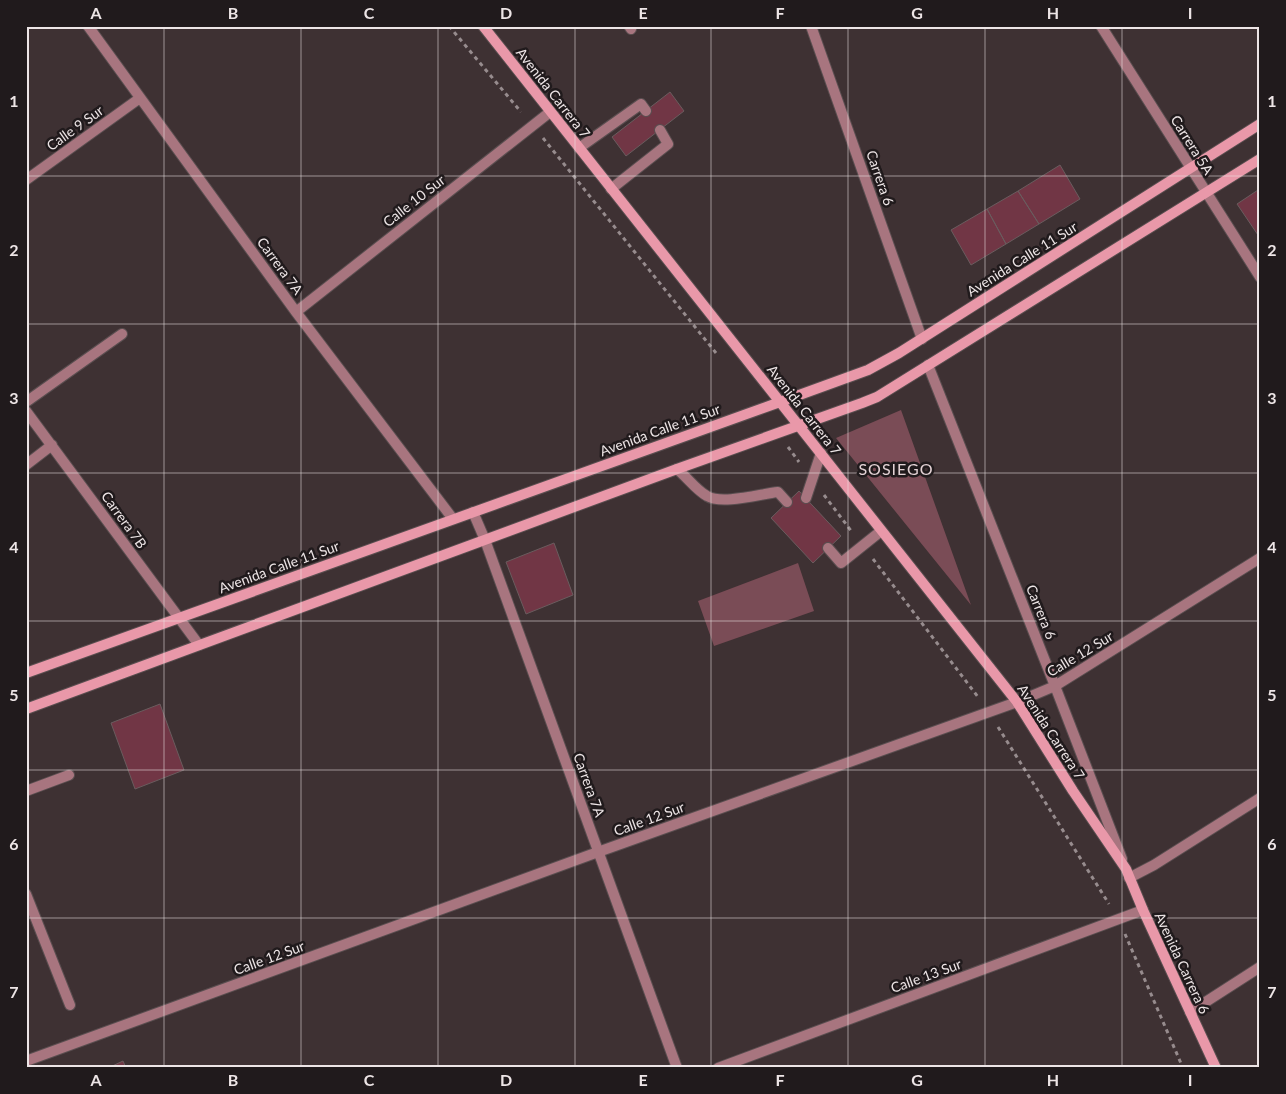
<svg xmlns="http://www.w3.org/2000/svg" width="1286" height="1094" font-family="Lato,sans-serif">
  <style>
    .green { fill: #7a4c56 }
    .building { fill: #713645; stroke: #6a5c5e }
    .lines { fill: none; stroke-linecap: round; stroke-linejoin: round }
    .lane-casing { stroke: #5a4e50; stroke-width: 12 }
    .street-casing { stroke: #5a4e50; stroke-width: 12 }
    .secondary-casing { stroke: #5a4e50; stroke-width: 12 }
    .path { stroke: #978c8e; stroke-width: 3; stroke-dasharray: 4 4; stroke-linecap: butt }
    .lane { stroke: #a8757f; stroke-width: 10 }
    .street { stroke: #a8757f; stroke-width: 10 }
    .secondary { stroke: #e998a9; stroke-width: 10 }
    .grid { fill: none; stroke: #ede5e6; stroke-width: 1; stroke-opacity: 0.55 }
    .labels { text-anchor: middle; stroke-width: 5; stroke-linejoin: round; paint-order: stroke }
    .street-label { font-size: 14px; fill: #ede5e6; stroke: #201a1c }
    .quarter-label { font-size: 16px; letter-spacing: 1px; fill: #e3d2d5; stroke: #201a1c }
    .neatline { fill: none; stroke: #ede5e6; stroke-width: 2 }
    .grid-label { font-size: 16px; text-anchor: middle; font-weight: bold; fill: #ede5e6 }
  </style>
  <rect width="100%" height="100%" fill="#3e3133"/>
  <path class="green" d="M901,410L971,605L836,438Z
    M798,563L814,611L714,646L698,601Z"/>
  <path class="building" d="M670,92L684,111L626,156L612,137Z
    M1060,165L1080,199L1039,224L1018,191Z
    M1258,190L1260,193V238L1237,204Z
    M1018,191L1039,224L1006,244L987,209Z
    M987,209L1006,244L971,265L951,230Z
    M799,491L841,536L813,563L771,518Z
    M554,543L573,595L526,614L506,562Z
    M160,704L184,770L135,789L111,723Z
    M123,1061L126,1068H108Z"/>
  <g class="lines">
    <defs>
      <path id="lane" d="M629,26L631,29
        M579,148L641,104L646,111
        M611,189L668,144L660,130
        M677,469C687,477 696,490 707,496C722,505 760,494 778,492L787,502
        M806,498L821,453
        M828,548L841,563L881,531
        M26,791L69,775
        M1129,878L1154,865L1260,798
        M26,894L70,1005"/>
      <path id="street" d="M88,26L296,312L453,519
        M811,26L922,339
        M1101,26L1260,277
        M26,180L140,98
        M296,312L550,112
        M928,365L1055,686L1122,859
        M26,402L122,334
        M26,411L199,645
        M26,465L52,445
        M473,512L485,540L677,1068
        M1190,1012L1260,967
        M26,1061L598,852L1017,702L1055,686L1260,558
        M718,1068L1143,910"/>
      <path id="secondary" d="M483,26L1017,702L1073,791L1126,869L1143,910L1216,1068
        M26,673L780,402L868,370L899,353L1260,124
        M26,709L677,469L862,403L877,397L1260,159"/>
    </defs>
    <use href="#lane" class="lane-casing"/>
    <use href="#street" class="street-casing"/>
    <use href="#secondary" class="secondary-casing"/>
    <path class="path" d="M449,26L521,112
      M543,138L716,353
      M788,447L799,462
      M824,495L852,532
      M873,559L978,697
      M998,727L1109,904
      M1125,934L1183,1068"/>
    <use href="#lane" class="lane"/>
    <use href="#street" class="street"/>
    <use href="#secondary" class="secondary"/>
  </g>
  <path class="grid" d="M164,26V1068M301,26V1068M438,26V1068M575,26V1068M711,26V1068M848,26V1068M985,26V1068M1122,26V1068M26,176H1260M26,324H1260M26,473H1260M26,621H1260M26,770H1260M26,918H1260"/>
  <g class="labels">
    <g class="street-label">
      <text transform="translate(553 93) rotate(52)" y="5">Avenida Carrera 7</text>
      <text transform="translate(75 128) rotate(-36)" y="5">Calle 9 Sur</text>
      <text transform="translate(1192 145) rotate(58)" y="5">Carrera 5A</text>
      <text transform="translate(880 178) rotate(71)" y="5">Carrera 6</text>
      <text transform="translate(414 201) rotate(-38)" y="5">Calle 10 Sur</text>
      <text transform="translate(1022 259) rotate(-32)" y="5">Avenida Calle 11 Sur</text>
      <text transform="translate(280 266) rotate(54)" y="5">Carrera 7A</text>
      <text transform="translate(804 410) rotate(52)" y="5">Avenida Carrera 7</text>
      <text transform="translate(660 430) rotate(-20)" y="5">Avenida Calle 11 Sur</text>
      <text transform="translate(124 520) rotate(54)" y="5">Carrera 7B</text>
      <text transform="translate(279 567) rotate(-20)" y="5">Avenida Calle 11 Sur</text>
      <text transform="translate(1041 612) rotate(68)" y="5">Carrera 6</text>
      <text transform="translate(1080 654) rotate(-31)" y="5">Calle 12 Sur</text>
      <text transform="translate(1051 732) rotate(57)" y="5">Avenida Carrera 7</text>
      <text transform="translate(589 785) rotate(70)" y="5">Carrera 7A</text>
      <text transform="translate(649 819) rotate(-20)" y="5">Calle 12 Sur</text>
      <text transform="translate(269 958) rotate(-20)" y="5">Calle 12 Sur</text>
      <text transform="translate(1182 963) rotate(65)" y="5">Avenida Carrera 6</text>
      <text transform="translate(926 976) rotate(-20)" y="5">Calle 13 Sur</text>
    </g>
    <g class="quarter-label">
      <text x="896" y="475">SOSIEGO</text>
    </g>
  </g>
  <rect width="1286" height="1094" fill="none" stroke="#201a1c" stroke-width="55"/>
  <rect x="28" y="28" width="1230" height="1038" class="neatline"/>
  <g class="grid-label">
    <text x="96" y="19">A</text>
    <text x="233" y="19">B</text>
    <text x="369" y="19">C</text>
    <text x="506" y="19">D</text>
    <text x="643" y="19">E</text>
    <text x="780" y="19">F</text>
    <text x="917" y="19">G</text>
    <text x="1053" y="19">H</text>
    <text x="1190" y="19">I</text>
    <text x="14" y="107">1</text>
    <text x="1272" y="107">1</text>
    <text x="14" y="256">2</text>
    <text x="1272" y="256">2</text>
    <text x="14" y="404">3</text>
    <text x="1272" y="404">3</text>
    <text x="14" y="553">4</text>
    <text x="1272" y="553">4</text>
    <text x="14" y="701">5</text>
    <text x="1272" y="701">5</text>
    <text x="14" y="850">6</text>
    <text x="1272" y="850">6</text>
    <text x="14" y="998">7</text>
    <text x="1272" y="998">7</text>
    <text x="96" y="1086">A</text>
    <text x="233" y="1086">B</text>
    <text x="369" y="1086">C</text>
    <text x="506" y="1086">D</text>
    <text x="643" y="1086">E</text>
    <text x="780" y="1086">F</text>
    <text x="917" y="1086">G</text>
    <text x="1053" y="1086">H</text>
    <text x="1190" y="1086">I</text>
  </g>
</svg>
